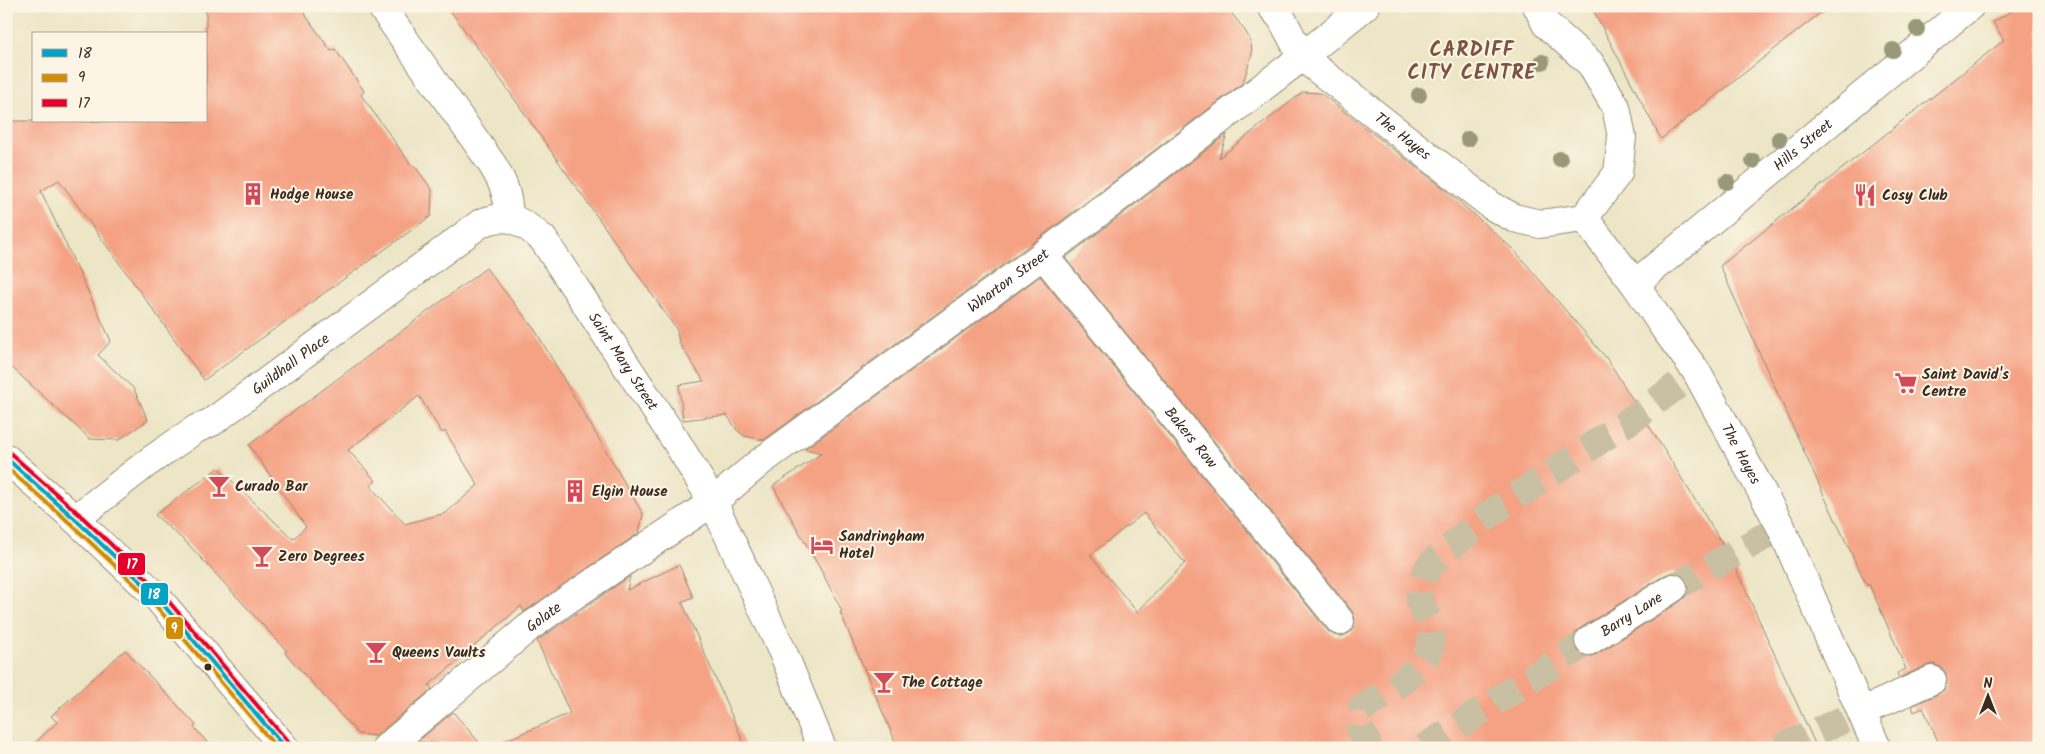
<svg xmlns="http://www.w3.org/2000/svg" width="2045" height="754" font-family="Kalam,sans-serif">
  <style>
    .building { fill: #f5a284; fill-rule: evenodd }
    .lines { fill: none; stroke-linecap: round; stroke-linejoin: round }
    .minor-tunnel { stroke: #c9c0a4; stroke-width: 28; stroke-dasharray: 28 14; stroke-linecap: butt }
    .minor-casing { stroke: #948872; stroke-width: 30 }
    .minor { stroke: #fff; stroke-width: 28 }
    .bus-1-casing { stroke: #fcf5e5; stroke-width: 8 }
    .bus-2-casing { stroke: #fcf5e5; stroke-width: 8 }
    .bus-3-casing { stroke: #fcf5e5; stroke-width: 8 }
    .bus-1 { stroke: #03a3c5; stroke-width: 4 }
    .bus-2 { stroke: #d18d06; stroke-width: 4 }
    .bus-3 { stroke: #e4002b; stroke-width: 4 }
    .tree { fill: #99997a }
    .bus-dot { fill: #3b2a1e; stroke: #fcf5e5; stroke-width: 2 }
    .labels { text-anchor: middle; stroke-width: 4; stroke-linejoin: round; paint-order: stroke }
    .street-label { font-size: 15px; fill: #3b2a1e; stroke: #fcf5e5 }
    .poi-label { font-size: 15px; font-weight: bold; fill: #3b2a1e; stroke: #fcf5e5; text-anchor: start }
    .district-label { font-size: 20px; font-weight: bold; letter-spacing: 1px; fill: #7c5442; stroke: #fcf5e5 }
    .line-badge { stroke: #fcf5e5; stroke-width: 2 }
    .badge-label { font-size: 14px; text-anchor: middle; font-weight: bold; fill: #fff }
  </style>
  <rect width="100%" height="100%" fill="#fcf5e5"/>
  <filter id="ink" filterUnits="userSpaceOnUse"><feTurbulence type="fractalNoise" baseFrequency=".02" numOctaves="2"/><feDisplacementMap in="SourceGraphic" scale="10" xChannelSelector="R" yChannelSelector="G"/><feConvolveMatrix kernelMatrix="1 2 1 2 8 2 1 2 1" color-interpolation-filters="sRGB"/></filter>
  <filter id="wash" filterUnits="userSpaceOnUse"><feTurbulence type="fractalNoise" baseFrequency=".0096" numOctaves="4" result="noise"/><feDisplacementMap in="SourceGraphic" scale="20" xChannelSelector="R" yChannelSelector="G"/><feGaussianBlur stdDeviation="1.12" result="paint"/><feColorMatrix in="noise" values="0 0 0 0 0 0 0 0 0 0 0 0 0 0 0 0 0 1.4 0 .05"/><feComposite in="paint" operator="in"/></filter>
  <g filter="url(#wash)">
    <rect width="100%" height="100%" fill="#ece5c6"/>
    <g id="blocks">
      <path class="building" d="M206,6H299L331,51L335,49L364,91L361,95L412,166H415L432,190L431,216L204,380L59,180L41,191L111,341L98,355L134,389L148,420L119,440L90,439L6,362V119L7,121H206Z
        M447,6H1226L1246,32L1251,42L1252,54L1243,83L1034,242L764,440L744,436L736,429L727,415L683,420L679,385L704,381L679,343L677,330L501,80Z
        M1591,6H1829L1661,139Z
        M2021,6H2039V748H1941L1923,708L1914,712L1912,706L1938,694L1944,690L1947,682L1946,673L1941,667L1933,664L1926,666L1899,678L1897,673L1906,669L1885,620L1869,584L1867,586L1826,500L1720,266L2004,40L1993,22Z
        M1303,92L1320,93L1445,189L1514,250L1608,360L1730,556L1817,748H898L840,612L842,611L822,572L773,486L822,453L805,449L1040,276L1328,631L1334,635L1342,636L1349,633L1354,627L1355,619L1352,611L1065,258L1227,134L1219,158ZM1144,513L1185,563L1137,612L1090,555ZM1673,572L1681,574L1686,580L1689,587L1687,595L1681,601L1597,654L1590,657L1582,655L1576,650L1573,641L1575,633L1581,628L1665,575Z
        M486,268L535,330L620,475L643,514L639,533L524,612L521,606L429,685L432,689L376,736L358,734L285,653L287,651L188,544L155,515L218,468L293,539L306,527L249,445ZM419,396L442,433L445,431L478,485L446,513L405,524L370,486L376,481L348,450Z
        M679,565L693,597L682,602L746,748H488L570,713L537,641L630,576L627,590Z
        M125,650L196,725L194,727L212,748H30L57,722L51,716Z
        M453,712L484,748L418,741Z"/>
    </g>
  </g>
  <g filter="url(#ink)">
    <use href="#blocks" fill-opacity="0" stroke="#948872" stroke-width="1"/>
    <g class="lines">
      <path class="minor-tunnel" d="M1673,588L1781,527
        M1359,748L1367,742L1360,731L1362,709C1381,696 1409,680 1423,662C1431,651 1434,634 1429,621C1426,615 1421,607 1420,600C1418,587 1424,574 1431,564L1491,513L1641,413L1696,371
        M1424,748L1589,641
        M1780,748L1863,711"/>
      <defs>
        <g id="minor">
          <path d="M381,6L492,164C504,184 508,194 509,218"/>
          <path id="s1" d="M1271,6L1282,19L1302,57L1492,206L1514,218L1540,224L1584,218L1618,173L1622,137L1616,107L1590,63L1546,24L1537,6"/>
          <path id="s2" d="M1584,218L1635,284L1665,329L1696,371L1781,527L1877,748"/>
          <path id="s3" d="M1043,255L1340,621"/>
          <path id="s4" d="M1635,284L1970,6"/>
          <path d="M6,458L75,519L155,595L285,748"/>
          <path id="s5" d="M75,519L147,463L196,429L212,422L481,223C509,212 522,221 543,239L676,441L713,502L785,657L822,748"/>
          <path id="s6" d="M1589,641L1673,588"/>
          <path d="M1863,711L1932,680"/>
          <path id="s7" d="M386,748L528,628L567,600L713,502L759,463L1043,255L1302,57L1365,6"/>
        </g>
      </defs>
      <use href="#minor" class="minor-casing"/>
      <use href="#minor" class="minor"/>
      <defs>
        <path id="bus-1" d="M6,458L75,519L155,595L285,748"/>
        <path id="bus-2" d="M6,467L71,524L150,599L277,748"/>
        <path id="bus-3" d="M10,453L79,514L159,590L290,744"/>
      </defs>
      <use href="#bus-1" class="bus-1-casing"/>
      <use href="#bus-2" class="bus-2-casing"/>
      <use href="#bus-3" class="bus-3-casing"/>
      <use href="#bus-1" class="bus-1"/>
      <use href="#bus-2" class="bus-2"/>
      <use href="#bus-3" class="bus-3"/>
    </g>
    <g class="tree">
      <circle cx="1917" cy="29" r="8"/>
      <circle cx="1893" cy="50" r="8"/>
      <circle cx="1542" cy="62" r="8"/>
      <circle cx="1419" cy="95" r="8"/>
      <circle cx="1468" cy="139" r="8"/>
      <circle cx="1779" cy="139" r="8"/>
      <circle cx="1560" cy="159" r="8"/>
      <circle cx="1753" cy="161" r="8"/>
      <circle cx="1727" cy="182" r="8"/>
    </g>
  </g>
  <defs>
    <symbol id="building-bare" viewBox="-9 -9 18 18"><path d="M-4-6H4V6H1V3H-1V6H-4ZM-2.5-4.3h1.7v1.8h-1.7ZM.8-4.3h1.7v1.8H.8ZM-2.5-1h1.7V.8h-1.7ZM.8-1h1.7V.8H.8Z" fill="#d1495b" stroke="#fcf5e5" stroke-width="2.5" paint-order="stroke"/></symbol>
    <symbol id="restaurant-bare" viewBox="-9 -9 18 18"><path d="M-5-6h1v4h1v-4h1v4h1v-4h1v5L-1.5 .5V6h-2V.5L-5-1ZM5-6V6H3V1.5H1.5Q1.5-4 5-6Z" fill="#d1495b" stroke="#fcf5e5" stroke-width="2.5" paint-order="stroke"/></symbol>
    <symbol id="supermarket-bare" viewBox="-9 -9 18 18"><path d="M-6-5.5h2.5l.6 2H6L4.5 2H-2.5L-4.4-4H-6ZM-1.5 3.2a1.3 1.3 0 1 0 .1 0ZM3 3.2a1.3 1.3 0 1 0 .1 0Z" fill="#d1495b" stroke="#fcf5e5" stroke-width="2.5" paint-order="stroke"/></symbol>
    <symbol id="bar-bare" viewBox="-9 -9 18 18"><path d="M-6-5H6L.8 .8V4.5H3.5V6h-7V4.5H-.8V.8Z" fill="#d1495b" stroke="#fcf5e5" stroke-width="2.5" paint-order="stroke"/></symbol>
    <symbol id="hotel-bare" viewBox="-9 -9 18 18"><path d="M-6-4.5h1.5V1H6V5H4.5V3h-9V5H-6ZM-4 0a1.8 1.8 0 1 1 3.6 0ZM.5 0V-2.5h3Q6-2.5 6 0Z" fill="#d1495b" stroke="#fcf5e5" stroke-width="2.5" paint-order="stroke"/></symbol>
  </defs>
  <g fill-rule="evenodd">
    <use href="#building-bare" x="237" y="178" width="32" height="32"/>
    <use href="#restaurant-bare" x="1849" y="179" width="32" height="32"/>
    <use href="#supermarket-bare" x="1890" y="367" width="32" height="32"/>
    <use href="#bar-bare" x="203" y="470" width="32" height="32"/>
    <use href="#building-bare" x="559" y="475" width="32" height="32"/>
    <use href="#hotel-bare" x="806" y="529" width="32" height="32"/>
    <use href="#bar-bare" x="246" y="540" width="32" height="32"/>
    <use href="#bar-bare" x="360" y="636" width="32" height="32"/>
    <use href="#bar-bare" x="868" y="666" width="32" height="32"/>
  </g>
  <circle class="bus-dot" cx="208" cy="667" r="4.5"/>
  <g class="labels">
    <g class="street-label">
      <text dy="5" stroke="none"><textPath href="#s1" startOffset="188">The Hayes</textPath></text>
      <text dy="5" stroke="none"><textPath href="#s4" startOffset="218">Hills Street</textPath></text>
      <text dy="5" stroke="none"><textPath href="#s7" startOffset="779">Wharton Street</textPath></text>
      <text dy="5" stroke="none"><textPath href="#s5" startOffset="718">Saint Mary Street</textPath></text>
      <text dy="5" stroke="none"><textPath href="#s5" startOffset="266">Guildhall Place</textPath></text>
      <text dy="5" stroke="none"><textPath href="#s3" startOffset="235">Bakers Row</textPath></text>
      <text dy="5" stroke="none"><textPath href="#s2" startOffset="284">The Hayes</textPath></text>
      <text dy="5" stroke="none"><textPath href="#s6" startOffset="50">Barry Lane</textPath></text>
      <text dy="5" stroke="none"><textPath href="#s7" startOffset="205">Golate</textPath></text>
    </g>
    <g class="poi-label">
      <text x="270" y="199">Hodge House</text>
      <text x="1882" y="200">Cosy Club</text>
      <text x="1922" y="379">Saint David's<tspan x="1922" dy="17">Centre</tspan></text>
      <text x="235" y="491">Curado Bar</text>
      <text x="592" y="496">Elgin House</text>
      <text x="839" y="541">Sandringham<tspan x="839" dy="17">Hotel</tspan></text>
      <text x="278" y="561">Zero Degrees</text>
      <text x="392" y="657">Queens Vaults</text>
      <text x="901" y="687">The Cottage</text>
    </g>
    <g class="district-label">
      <text x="1472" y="56">CARDIFF<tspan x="1472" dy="23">CITY CENTRE</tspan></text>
    </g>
  </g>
  <g class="line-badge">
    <rect x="117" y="552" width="29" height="24" rx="5" fill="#e4002b"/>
    <rect x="140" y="582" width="29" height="24" rx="5" fill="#03a3c5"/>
    <rect x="165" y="616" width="19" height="24" rx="5" fill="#d18d06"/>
  </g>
  <g class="badge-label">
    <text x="132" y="569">17</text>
    <text x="154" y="599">18</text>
    <text x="174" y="633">9</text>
  </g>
  <rect width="2045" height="754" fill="none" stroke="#fcf5e5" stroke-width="25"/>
  <rect x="32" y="32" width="175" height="90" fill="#fcf5e5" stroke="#afa495"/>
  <rect x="42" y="49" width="25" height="8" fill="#03a3c5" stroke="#afa495"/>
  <text x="78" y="58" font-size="15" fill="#3b2a1e">18</text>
  <rect x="42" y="74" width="25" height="8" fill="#d18d06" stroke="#afa495"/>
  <text x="78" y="82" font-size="15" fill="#3b2a1e">9</text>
  <rect x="42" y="99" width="25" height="8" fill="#e4002b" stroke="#afa495"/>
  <text x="78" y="108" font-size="15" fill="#3b2a1e">17</text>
  <g transform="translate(1988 696)" stroke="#fcf5e5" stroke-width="4" paint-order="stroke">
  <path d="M0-4L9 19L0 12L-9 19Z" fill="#3b2a1e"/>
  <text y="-8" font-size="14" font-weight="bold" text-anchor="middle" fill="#3b2a1e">N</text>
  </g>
</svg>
